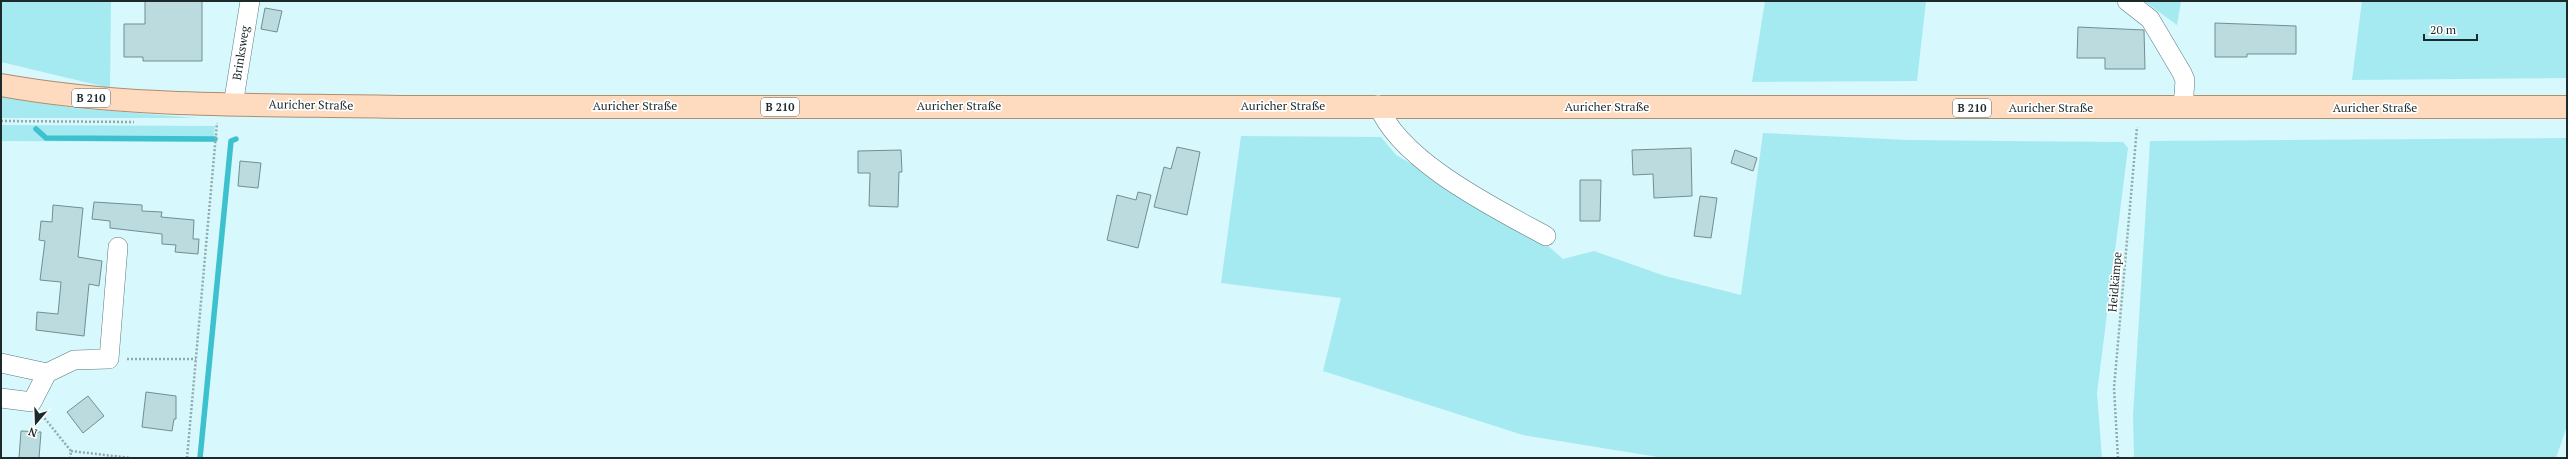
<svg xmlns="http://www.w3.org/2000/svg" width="2568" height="459" font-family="'PT Serif',serif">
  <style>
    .green { fill: #a5eaf1 }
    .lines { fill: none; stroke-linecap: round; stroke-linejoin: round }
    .stream { stroke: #3ec1ce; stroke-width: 5.5 }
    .building { fill: #bbdbdf; stroke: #718f92 }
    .minor-casing { stroke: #5c797c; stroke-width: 20 }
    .major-casing { stroke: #af8d6f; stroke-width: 24 }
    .path { stroke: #91aaad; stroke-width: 2.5; stroke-dasharray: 2 2; stroke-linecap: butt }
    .minor { stroke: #fff; stroke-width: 19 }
    .major { stroke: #fedabe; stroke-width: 22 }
    .labels { text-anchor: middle; stroke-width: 3.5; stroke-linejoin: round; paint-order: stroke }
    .shield { fill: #fff; stroke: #616a6b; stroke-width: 1 }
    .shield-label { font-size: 11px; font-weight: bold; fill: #1d2a2b }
    .street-label { font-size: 12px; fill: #1d2a2b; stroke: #fff }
  </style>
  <rect width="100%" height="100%" fill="#d7f8fc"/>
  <path class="green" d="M1,1H111L110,88L1,62Z
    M1765,1H1926L1917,81L1752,82Z
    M2144,1H2181L2177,25Z
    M2362,1H2567V78L2352,80Z
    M1,96L74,108L197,118H1Z
    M1,125L215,126L213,142L1,141Z
    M1763,133L1908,140L2123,142L2128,148L2097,393L2102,458H1664L1523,435L1323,371L1341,298L1221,283L1241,136L1381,137L1396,155L1539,238L1563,259L1594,251L1665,276L1741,295Z
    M2567,138V426L2556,458H2134L2133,416L2150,141Z"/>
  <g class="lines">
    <path class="stream" d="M36,129L46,138L215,139
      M200,458L231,141L236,139"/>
  </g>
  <path class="building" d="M145,1H202V61H143V57H124V24H145Z
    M265,8L282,11L277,32L261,29Z
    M2215,23L2296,26V54H2247V57H2215Z
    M2078,27L2144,30L2145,69H2105V58H2077Z
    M1177,147L1200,152L1187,215L1154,207L1164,167L1171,169Z
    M1691,148L1692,196L1654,198L1653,174L1633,175L1632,150Z
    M901,150L902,172H899L898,207L869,206L870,173H858V151Z
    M1735,150L1757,158L1753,171L1731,163Z
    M240,161L261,163L258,188L238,186Z
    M1580,180H1601L1600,221H1580Z
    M1138,192L1151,195L1138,248L1107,240L1117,195L1136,200Z
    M1700,196L1717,198L1711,238L1694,236Z
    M94,202L142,205V211L162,212L161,217L194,220L193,239H199L198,254L175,252L176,245L162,244V234L110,228V221L92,219Z
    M53,205L83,208L78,257L102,261L99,286L89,284L84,336L36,330L37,312L58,314L61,282L40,280L45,241L39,240L41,221L52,222Z
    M146,392L176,396V419H174L172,431L142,427Z
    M88,396L104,416L83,433L67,412Z
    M21,431L41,432L39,458H19Z"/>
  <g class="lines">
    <defs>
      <path id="minor" d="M2127,1L2150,19L2182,73L2185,80L2183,108
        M233,105L250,1
        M1378,105C1399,161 1495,208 1546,236
        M1,363L47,373
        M1,398L32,402L47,373L74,360L109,359L118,247"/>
      <path id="major" d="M1,85C134,109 268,104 403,107H2567"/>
    </defs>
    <use href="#minor" class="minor-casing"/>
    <use href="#major" class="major-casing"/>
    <path class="path" d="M1,121L134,122
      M127,359H196
      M42,415L71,451L70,458
      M71,451L131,458
      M187,458L217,123
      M2118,458L2114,388L2137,127"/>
    <use href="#minor" class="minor"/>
    <use href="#major" class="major"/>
  </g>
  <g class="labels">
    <g class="shield">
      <rect x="72" y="89" width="38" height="18" rx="3"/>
      <rect x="761" y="98" width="38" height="18" rx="3"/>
      <rect x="1953" y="99" width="38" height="18" rx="3"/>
    </g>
    <g class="shield-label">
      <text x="91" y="102">B 210</text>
      <text x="780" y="111">B 210</text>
      <text x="1972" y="112">B 210</text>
    </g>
    <g class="street-label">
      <text transform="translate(241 53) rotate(-81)" y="4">Brinksweg</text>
      <text transform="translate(311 105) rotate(1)" y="4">Auricher Straße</text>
      <text x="635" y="110">Auricher Straße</text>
      <text x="959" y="110">Auricher Straße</text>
      <text x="1283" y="110">Auricher Straße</text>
      <text x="1607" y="111">Auricher Straße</text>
      <text x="2051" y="112">Auricher Straße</text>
      <text x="2375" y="112">Auricher Straße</text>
      <text transform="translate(2115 282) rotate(-85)" y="4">Heidkämpe</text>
    </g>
  </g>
  <rect width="2568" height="459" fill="none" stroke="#1d2a2b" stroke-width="4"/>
  <g transform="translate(36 423) rotate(199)" stroke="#ffffff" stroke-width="3" paint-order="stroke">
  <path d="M0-3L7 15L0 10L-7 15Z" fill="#1d2a2b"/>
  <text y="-6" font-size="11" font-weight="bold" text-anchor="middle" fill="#1d2a2b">N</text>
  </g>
  <path d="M2424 34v6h53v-6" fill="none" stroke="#1d2a2b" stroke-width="2"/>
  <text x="2430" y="34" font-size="12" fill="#1d2a2b" stroke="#ffffff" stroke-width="3" paint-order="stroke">20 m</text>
</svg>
